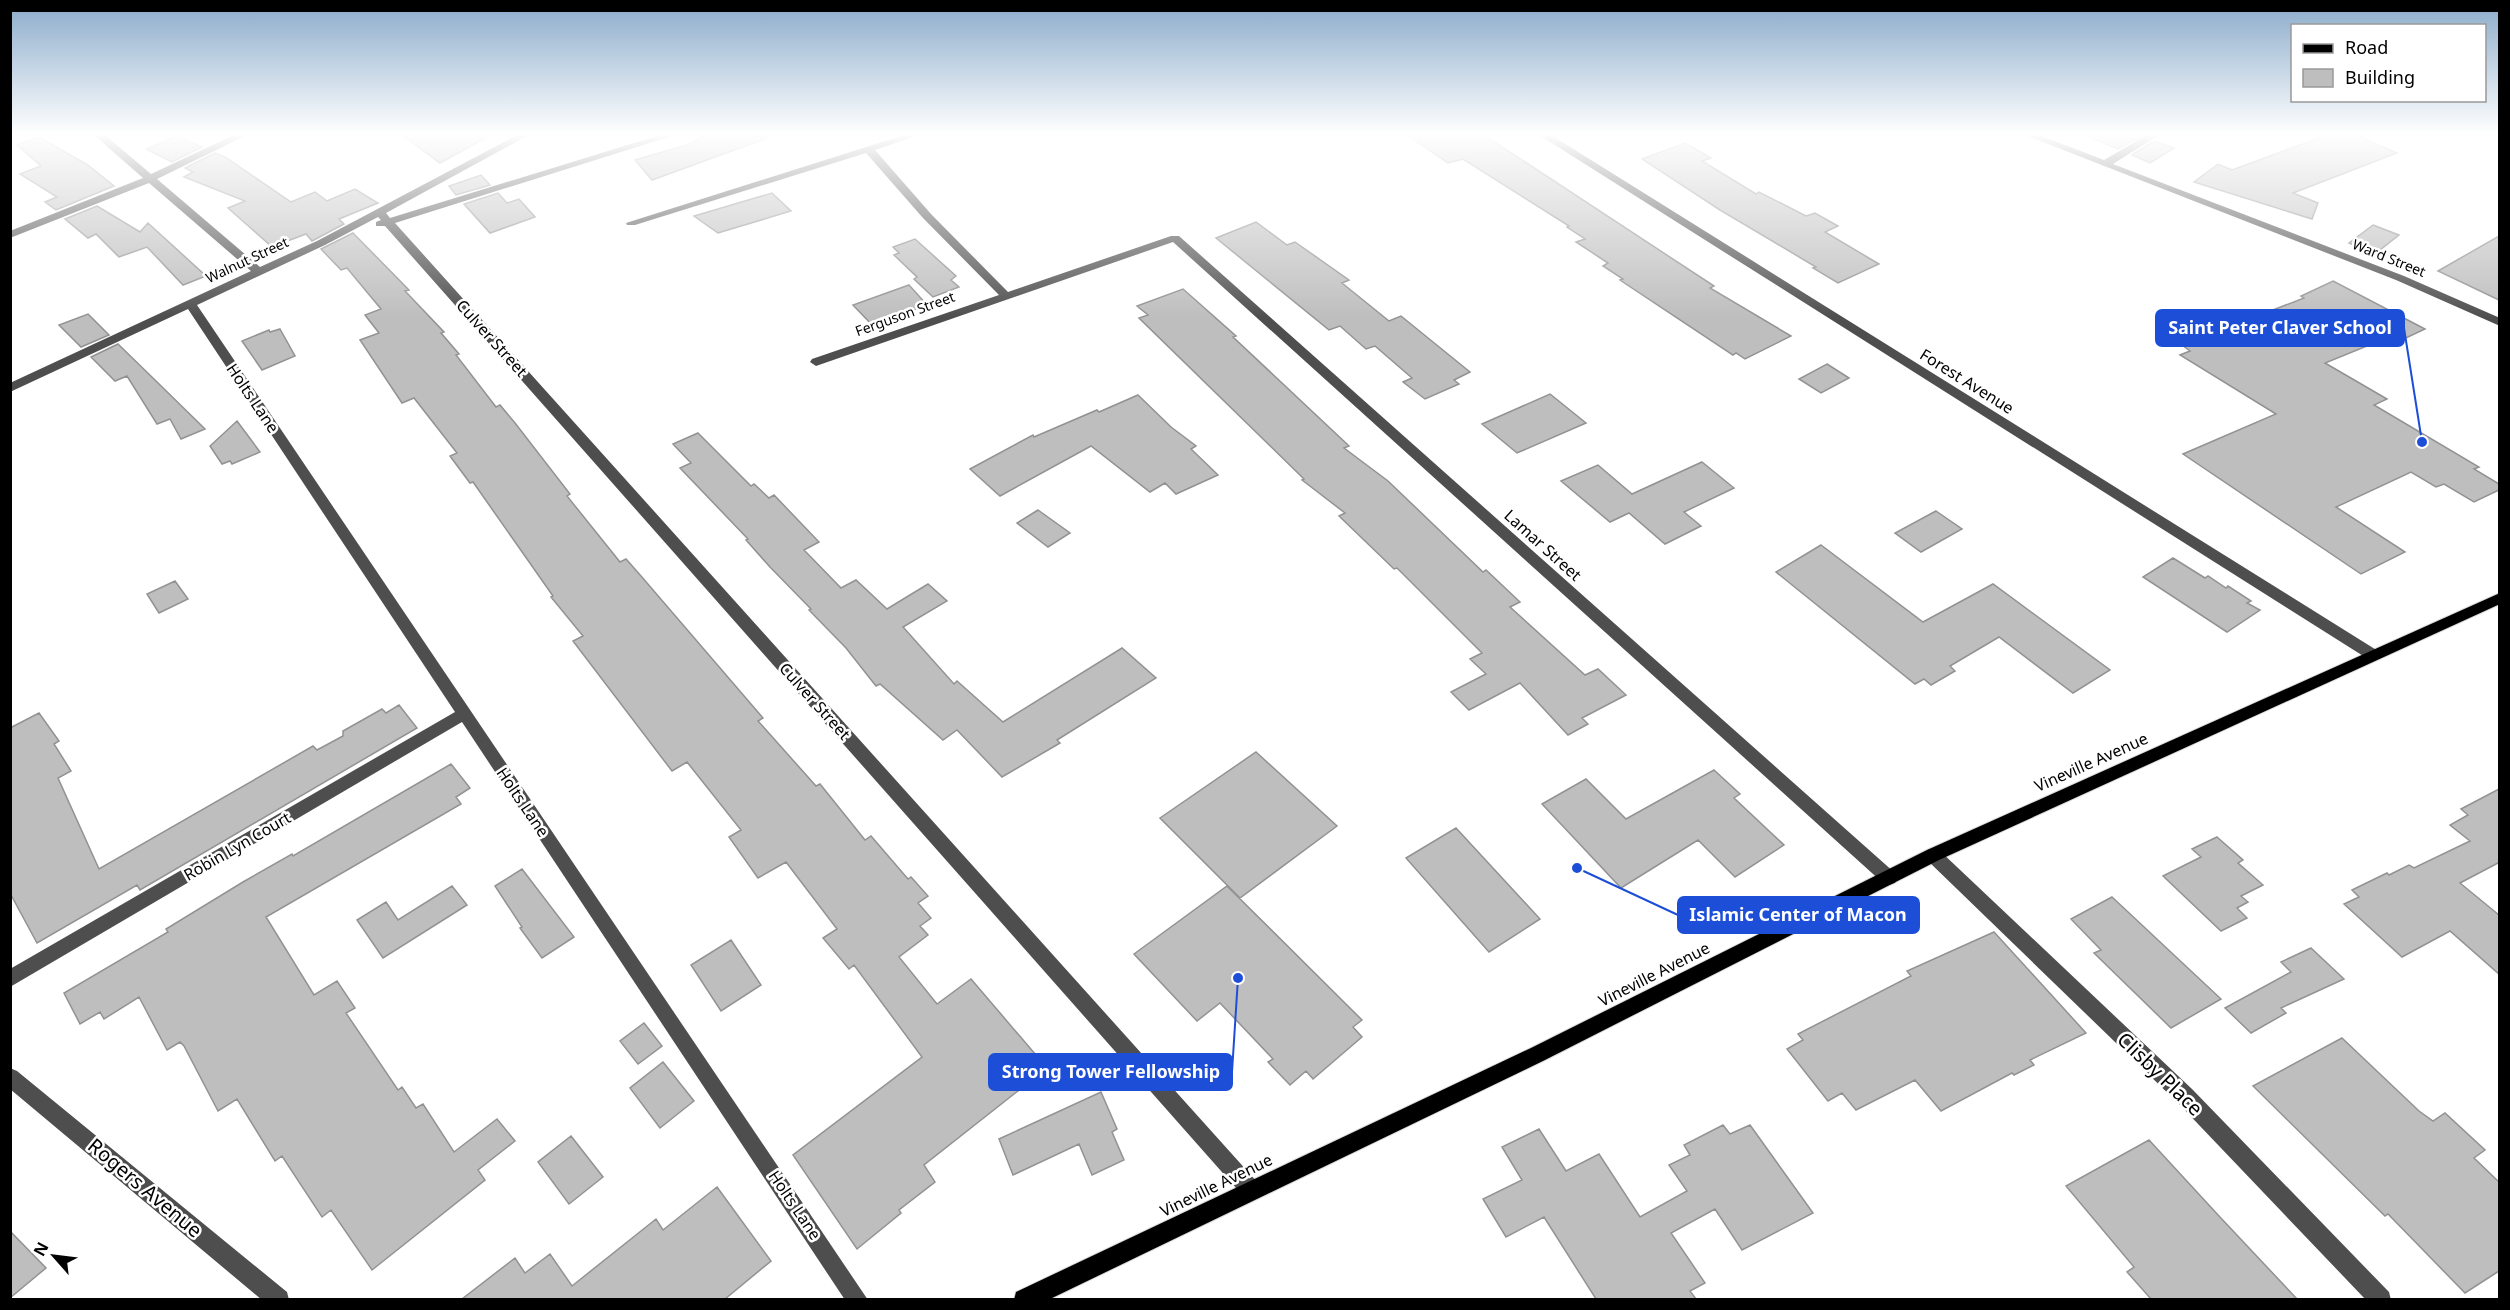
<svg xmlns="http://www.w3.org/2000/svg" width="2510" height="1310" font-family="'Noto Sans',sans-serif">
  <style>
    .building { fill: #bebebe; stroke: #929292; stroke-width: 1.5 }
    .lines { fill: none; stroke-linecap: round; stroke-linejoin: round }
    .major-casing { stroke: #dbdbdb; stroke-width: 2 }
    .minor { fill: #4e4e4e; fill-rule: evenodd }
    .major { fill: #000; fill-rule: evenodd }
    .labels { text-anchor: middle; stroke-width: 5; stroke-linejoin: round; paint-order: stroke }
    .far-street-label { font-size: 14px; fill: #000; stroke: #fff }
    .street-label { font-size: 16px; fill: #000; stroke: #fff }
    .near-street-label { font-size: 20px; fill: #000; stroke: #fff }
    .leader { fill: none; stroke: #1d4ed8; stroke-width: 2 }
    .callout-dot { fill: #1d4ed8; stroke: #fff; stroke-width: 2 }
    .callout { fill: #1d4ed8; stroke: #1d4ed8; stroke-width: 2 }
    .callout-label { font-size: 18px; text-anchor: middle; font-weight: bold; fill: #fff }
  </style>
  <rect width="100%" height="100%" fill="#fff"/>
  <path class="building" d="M402,135H491L440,163Z
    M707,135L770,137L652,180L635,160L687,145Z
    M1407,135H1484L1714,286L1710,288L1791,336L1745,359L1736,353L1733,355L1620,280L1623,279L1603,266L1608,263L1576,242L1585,239L1567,227L1569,226L1463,159L1448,163Z
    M2085,135H2140L2142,136L2118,149Z
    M2327,135H2356L2397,153L2293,193L2318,203L2312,219L2194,182L2218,164L2232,170Z
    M177,136L202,147L172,162L146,149Z
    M39,137L88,165L114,186L56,210L45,202L57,197L20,174L41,166L17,145Z
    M2154,141L2174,148L2150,163L2132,155Z
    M1685,143L1711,158L1702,161L1756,194L1759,192L1806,216L1815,213L1838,226L1825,232L1879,264L1838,283L1813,268L1816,267L1720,210L1642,159Z
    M215,153L225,157L291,202L315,192L327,201L355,189L378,203L339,219L344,224L312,241L306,234L272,247L228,208L245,201L184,177L193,172L185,168Z
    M481,175L490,185L456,195L449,186Z
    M498,193L507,203L519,199L535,217L490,233L464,204Z
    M772,193L791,211L718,233L694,216Z
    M97,206L140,232L148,223L206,276L183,285L147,247L119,257L96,234L88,238L65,219Z
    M1256,222L1287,245L1295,242L1349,280L1342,283L1389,321L1401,316L1470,372L1454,380L1459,384L1425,399L1403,382L1412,378L1375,346L1366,349L1340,326L1329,330L1216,238Z
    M2373,225L2399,235L2375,254L2349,243Z
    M353,233L409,290L405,291L444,332L441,333L459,354L456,355L496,407L500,405L515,423L570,494L567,496L620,562L626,559L641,576L763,718L758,721L816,786L820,784L865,840L871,836L908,879L911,877L928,896L918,903L931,918L920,926L928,935L899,957L937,1004L971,979L1047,1068L924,1165L935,1182L899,1210L901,1213L857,1249L793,1155L922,1057L854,965L849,969L823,938L837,929L786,862L758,878L729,837L741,830L687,762L672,771L573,641L583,636L551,597L553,596L473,482L470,483L450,456L457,453L414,398L402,403L360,340L379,333L365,315L381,309L347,268L341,270L321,249Z
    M2499,236V300L2438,271Z
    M915,239L956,276L951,280L959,287L933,297L914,279L917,277L894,255L899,253L893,247Z
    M2333,281L2425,329L2389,346L2379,341L2325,363L2387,399L2374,405L2479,467L2474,469L2499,484V490L2474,502L2444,484L2436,487L2411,472L2336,507L2405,552L2361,574L2183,454L2276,414L2180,355L2190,351L2182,345L2304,298L2301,296Z
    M909,285L927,305L872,325L853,305Z
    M1183,289L1236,336L1233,337L1349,446L1344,448L1388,481L1483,572L1486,570L1520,602L1510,607L1585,675L1598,669L1626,695L1582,718L1588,724L1568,735L1520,683L1469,710L1451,692L1486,674L1470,659L1482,653L1397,568L1394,569L1339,516L1345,513L1302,480L1304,479L1139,318L1148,315L1137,306Z
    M88,314L109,335L81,347L59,325Z
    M280,329L295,356L262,370L242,341L269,330L270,332Z
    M118,344L156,381L205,429L181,439L170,419L157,424L127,376L115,381L91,357Z
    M1827,364L1849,378L1821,393L1799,379Z
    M1550,394L1586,423L1517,453L1482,424Z
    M1138,395L1171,427L1196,446L1191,449L1218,475L1176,494L1165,483L1150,492L1091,446L1000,496L970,469L1033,435L1034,437L1097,410L1099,412Z
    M237,421L260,452L232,464L230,461L222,464L210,446Z
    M698,433L751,486L754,484L769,498L774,495L819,542L804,550L841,588L856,580L887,609L928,584L947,601L903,627L954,684L957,681L1003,722L1122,648L1156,678L1057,740L1060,743L1002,777L957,730L943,740L880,684L876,686L846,648L809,610L811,609L770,567L746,540L748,539L680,468L691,463L673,444Z
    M1702,462L1734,488L1684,512L1701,526L1665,544L1629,513L1610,522L1561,481L1598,465L1632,494Z
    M1038,510L1070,533L1048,547L1017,523Z
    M1936,511L1962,529L1921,552L1895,533Z
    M1821,545L1923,622L1993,584L2110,670L2073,693L1999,637L1950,666L1955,671L1931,685L1924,679L1915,684L1776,572Z
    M2173,558L2205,578L2208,576L2226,588L2228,586L2251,601L2247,603L2260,610L2227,632L2143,577Z
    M175,581L188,599L159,613L147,594Z
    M399,705L417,728L140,890L137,885L37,943L10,893V728L39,713L59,741L54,744L71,771L58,778L99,869L313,746L317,750L343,736V731L382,709L386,713Z
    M1256,752L1337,826L1240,898L1160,818Z
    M451,764L470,788L456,797L461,804L266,917L314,995L337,981L355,1008L346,1013L398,1090L402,1087L416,1108L423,1104L454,1152L497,1119L515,1141L478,1170L485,1180L372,1270L331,1210L322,1217L282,1156L275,1161L237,1099L218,1111L184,1046L180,1042L167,1050L139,997L104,1019L100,1012L80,1024L64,993L168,932L166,929L243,882L292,854L293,856Z
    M1714,770L1740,794L1734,798L1784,845L1735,877L1698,840L1621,888L1542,804L1586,779L1626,819Z
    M2499,789V864L2498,863L2460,883L2499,915V974L2450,931L2402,957L2344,904L2359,897L2352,890L2387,873L2389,875L2409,865L2414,868L2470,841L2450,825L2468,815L2461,809Z
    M1456,828L1540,919L1489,952L1406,858Z
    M2217,837L2243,860L2238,863L2263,885L2241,896L2248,902L2237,908L2247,918L2221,931L2163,876L2201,857L2192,849Z
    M522,869L574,937L542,958L520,928L522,927L495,886Z
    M452,886L467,905L383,958L357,920L386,902L398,920Z
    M1227,886L1362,1020L1353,1027L1362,1037L1313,1079L1306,1071L1290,1085L1268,1062L1273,1059L1220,1003L1197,1021L1134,954Z
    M2112,897L2221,999L2171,1028L2094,953L2101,950L2071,919Z
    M1994,932L2086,1033L2030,1060L2034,1065L2014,1075L2012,1073L1941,1111L1915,1080L1856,1110L1842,1093L1828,1101L1787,1049L1803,1040L1798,1034L1911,976L1907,971Z
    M731,940L761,985L721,1011L691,965Z
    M2311,948L2344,979L2281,1008L2286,1013L2251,1033L2225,1008L2291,972L2281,962Z
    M644,1023L662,1046L638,1064L620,1041Z
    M2342,1038L2419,1111L2433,1121L2445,1113L2485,1150L2474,1158L2499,1182V1271L2465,1293L2388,1214L2385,1216L2253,1086Z
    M663,1062L694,1101L660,1128L630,1088Z
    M1101,1092L1117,1129L1112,1132L1124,1160L1092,1175L1079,1144L1013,1175L999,1139Z
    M1723,1125L1730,1134L1750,1125L1813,1213L1742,1250L1715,1209L1671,1233L1705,1283L1690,1291L1696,1299H1596L1544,1217L1506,1237L1483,1199L1522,1180L1502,1147L1539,1129L1566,1171L1599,1154L1640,1217L1687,1191L1669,1165L1690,1155L1684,1145Z
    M571,1136L603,1177L569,1204L538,1162Z
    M2149,1140L2219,1216L2297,1299H2151L2127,1272L2134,1267L2066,1186Z
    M717,1187L771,1261L725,1299H462L515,1258L525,1273L550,1254L572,1286L656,1219L663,1230Z
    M10,1231L46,1268L10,1298Z"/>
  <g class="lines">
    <defs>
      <path id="major" d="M2500,593V604L1939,860L1545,1060L1048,1300H1014L1016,1292L1531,1048L1927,850Z"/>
    </defs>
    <use href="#major" class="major-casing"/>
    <path class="minor" d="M94,135H105L151,174L234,135H247L157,179L260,267L317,241L517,135H529L386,213L390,218L660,135H675L395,223L1258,1183L1261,1190L1258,1197L1251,1200L1244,1197L385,226H376V222L381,220L378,217L325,245L197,305L868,1300H845L462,722L10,987V969L455,712L188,309L10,392V383L251,271L149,183L10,238V231L143,178Z
      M904,135H919L875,150L931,214L1008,292L1171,236H1179L1895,873L1898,878L1895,883L1889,885L1883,883L1173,242L816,366L810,362L812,359L999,295L923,218L866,153L635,225H627L626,223Z
      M1539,135H1551L2378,651L2380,655L2378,659H2368Z
      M2025,135H2039L2104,160L2147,135H2159L2113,164L2404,276L2500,318V326L2396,280Z
      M1933,848L1939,850L2192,1089L2389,1292L2391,1300H2366L2178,1103L1927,860L1925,855L1927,850Z
      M10,1068L17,1071L287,1292L289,1300H262L10,1089Z"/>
    <use href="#major" class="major"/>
  </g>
  <linearGradient id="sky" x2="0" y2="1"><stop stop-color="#89aaca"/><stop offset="0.42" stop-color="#fff"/><stop offset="1" stop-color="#fff" stop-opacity="0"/></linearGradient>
  <rect width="2510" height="318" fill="url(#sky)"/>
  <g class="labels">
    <g class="far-street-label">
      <text transform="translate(2389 258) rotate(22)" y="5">Ward Street</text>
      <text transform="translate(247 260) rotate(-25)" y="5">Walnut Street</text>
      <text transform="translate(905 314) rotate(-20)" y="5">Ferguson Street</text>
    </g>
    <g class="street-label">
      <text transform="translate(492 338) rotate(48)" y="6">Culver Street</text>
      <text transform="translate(1967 381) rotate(32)" y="6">Forest Avenue</text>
      <text transform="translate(253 398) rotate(56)" y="6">Holts Lane</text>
      <text transform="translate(1543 545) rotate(42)" y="6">Lamar Street</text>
      <text transform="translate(815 701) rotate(48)" y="6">Culver Street</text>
      <text transform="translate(2091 762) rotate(-24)" y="6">Vineville Avenue</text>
      <text transform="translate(523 802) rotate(56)" y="6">Holts Lane</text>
      <text transform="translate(237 846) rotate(-30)" y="6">Robin Lyn Court</text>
      <text transform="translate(1654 974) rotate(-27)" y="6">Vineville Avenue</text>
      <text transform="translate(1216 1185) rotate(-26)" y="6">Vineville Avenue</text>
      <text transform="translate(795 1205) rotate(56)" y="6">Holts Lane</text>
    </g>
    <g class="near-street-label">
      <text transform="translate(2160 1074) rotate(44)" y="7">Clisby Place</text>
      <text transform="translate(145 1188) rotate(40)" y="7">Rogers Avenue</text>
    </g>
  </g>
  <path class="leader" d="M2422 442L2404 328M1577 868L1678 915M1238 978L1232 1072"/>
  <g class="callout-dot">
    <circle cx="2422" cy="442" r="6"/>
    <circle cx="1577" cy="868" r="6"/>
    <circle cx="1238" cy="978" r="6"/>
  </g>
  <g class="callout">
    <rect x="2156" y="310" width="248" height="36" rx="6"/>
    <rect x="1678" y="897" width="241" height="36" rx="6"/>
    <rect x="989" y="1054" width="243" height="36" rx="6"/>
  </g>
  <g class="callout-label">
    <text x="2280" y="334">Saint Peter Claver School</text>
    <text x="1798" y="921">Islamic Center of Macon</text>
    <text x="1111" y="1078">Strong Tower Fellowship</text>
  </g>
  <rect width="2510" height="1310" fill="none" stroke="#000000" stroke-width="24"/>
  <rect x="2291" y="24" width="195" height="78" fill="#ffffff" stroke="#999999" stroke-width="1.5"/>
  <rect x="2303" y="44" width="30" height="9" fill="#000000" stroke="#999999" stroke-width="1.5"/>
  <text x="2345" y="54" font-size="18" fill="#000000">Road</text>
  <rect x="2303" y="69" width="30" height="18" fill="#bebebe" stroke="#999999" stroke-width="1.5"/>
  <text x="2345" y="84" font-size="18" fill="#000000">Building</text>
  <g transform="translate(54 1256) rotate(298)" stroke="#ffffff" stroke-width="4.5" paint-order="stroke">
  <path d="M0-4.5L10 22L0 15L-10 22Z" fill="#000000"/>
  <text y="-9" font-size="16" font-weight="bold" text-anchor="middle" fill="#000000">N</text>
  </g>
</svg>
